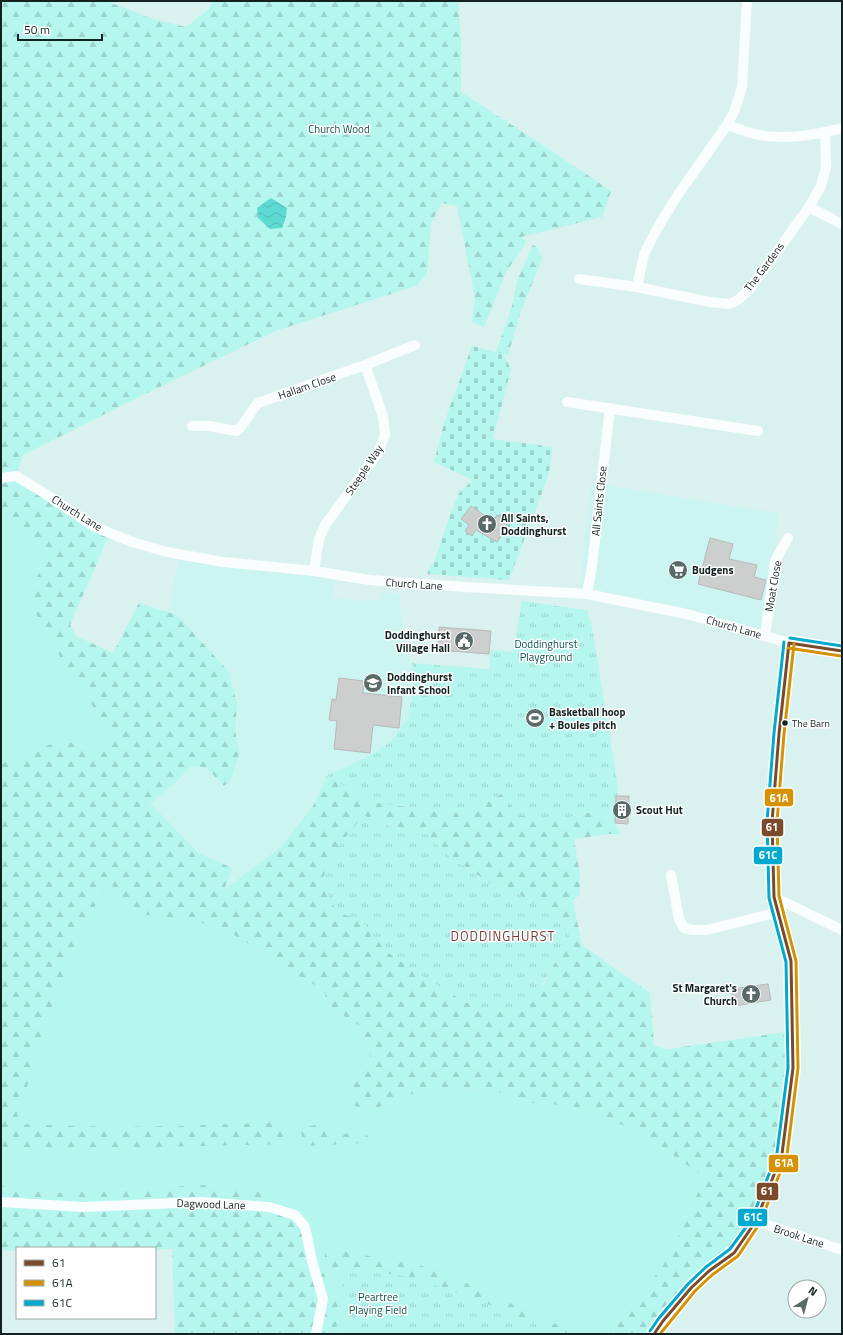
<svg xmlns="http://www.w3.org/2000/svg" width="843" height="1335" font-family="'Titillium Web',sans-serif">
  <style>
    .built { fill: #ccf4f0 }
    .grass { fill: #b5f6ef }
    .forest { fill: url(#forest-firs); fill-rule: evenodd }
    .cemetery { fill: url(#cemetery-stones) }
    .park { fill: url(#park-tufts) }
    .water { fill: url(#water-waves) }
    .building { fill: #cccfcd; stroke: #b7bab9 }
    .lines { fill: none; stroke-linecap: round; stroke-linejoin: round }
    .street { stroke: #f9fdfd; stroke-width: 10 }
    .secondary { stroke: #f9fdfd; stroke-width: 14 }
    .bus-1-casing { stroke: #fff; stroke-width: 6 }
    .bus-2-casing { stroke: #fff; stroke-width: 6 }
    .bus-3-casing { stroke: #fff; stroke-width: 6 }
    .bus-1 { stroke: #7a4b2a; stroke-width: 3 }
    .bus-2 { stroke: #d59205; stroke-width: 3 }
    .bus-3 { stroke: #00a9ce; stroke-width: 3 }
    .bus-dot { fill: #122220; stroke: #fff; stroke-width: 1.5 }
    .labels { text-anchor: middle; stroke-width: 3; stroke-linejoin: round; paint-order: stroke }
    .bus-label { font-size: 10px; fill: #122220; stroke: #fff; text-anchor: start }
    .park-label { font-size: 11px; fill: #11534e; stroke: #fff }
    .street-label { font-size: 11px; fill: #122220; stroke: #fff }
    .poi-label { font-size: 11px; font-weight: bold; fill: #122220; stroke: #fff; text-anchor: start }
    .quarter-label { font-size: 13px; letter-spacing: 1px; fill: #803836; stroke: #fff }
    .line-badge { stroke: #fff; stroke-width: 1.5 }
    .badge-label { font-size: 11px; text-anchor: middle; font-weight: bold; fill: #fff }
  </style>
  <defs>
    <pattern id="forest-firs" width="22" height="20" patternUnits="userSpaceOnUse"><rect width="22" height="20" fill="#b5f6ef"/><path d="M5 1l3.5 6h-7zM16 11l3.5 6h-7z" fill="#9bd3cd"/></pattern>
    <pattern id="cemetery-stones" width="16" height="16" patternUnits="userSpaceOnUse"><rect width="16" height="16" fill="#b5f6ef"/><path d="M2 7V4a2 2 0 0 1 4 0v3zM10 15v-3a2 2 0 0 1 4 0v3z" fill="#9bd3cd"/></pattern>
    <pattern id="park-tufts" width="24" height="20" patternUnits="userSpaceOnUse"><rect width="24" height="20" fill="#b5f6ef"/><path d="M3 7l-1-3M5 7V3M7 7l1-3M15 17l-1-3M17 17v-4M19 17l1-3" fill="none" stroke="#9bd3cd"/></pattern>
    <pattern id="water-waves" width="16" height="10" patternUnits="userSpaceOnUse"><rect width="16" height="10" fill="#5ddad1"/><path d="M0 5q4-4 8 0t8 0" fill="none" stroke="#50bbb3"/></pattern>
  </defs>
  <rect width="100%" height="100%" fill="#daf2ef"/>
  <path class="built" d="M591,483L779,513L762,636L582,593L580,585Z
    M180,554L336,575L333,592L335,598L365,601L380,599L382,592L401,594L400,604L403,629L415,680L408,718L390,743L365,758L327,775L313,806L281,847L223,891L141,810L168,611Z"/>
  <path class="grass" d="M1,516L42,555L39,573L25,595L68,671L111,732L95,752L62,739L19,759L1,763Z
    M109,881L140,914L215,925L243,940L275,963L324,990L328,1006L362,1027L371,1059L351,1084L374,1109L406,1095L449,1089L491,1090L536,1104H551L592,1109L650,1140L705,1177L671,1252L661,1269L625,1311L609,1334H336L337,1330L150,1188L58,1193L20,1190L1,1186V1146L19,1151V1124L16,1106L32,1077L37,1046L81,931Z"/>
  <path class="forest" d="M1,1H106L153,19L186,27L209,9L211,1H458L461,39V92L541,144L611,191L602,217L521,237L525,240V244L506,272L484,327L472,322L475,298L457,206L442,203L431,223L427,274L416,286L278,330L143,395L23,455L16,476L110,533L70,625L76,636L113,653L139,603L177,615L229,672L237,704L235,730L239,753L231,780L224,786L206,767L191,766L174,784L150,803L198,853L232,868L224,890L281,847L313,806L327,775L370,802L464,814L503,793L555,820L596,811L615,823L621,834H609L574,839L580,874V894L573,901L582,945L650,993L654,1046L668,1049L793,1031L782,1154L756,1221L691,1288L642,1334H609L625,1311L661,1269L671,1252L705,1177L650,1140L592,1109L551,1104H536L491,1090L449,1089L406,1095L374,1109L354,1106L351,1084L371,1059L362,1027L328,1006L324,990L275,963L243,940L215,925L140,914L109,882L81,931L37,1046L32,1077L16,1106L19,1124L111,1127L183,1126L279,1122L289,1144L102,1148L19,1152L1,1146V763L19,759L62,739L95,752L111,732L68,671L25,595L39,573L42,555L1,516ZM363,815L386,825L428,835L446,854L491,884L503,886L556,914L567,928L570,947L557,959L544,984L516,1013L478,1009L420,975L386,951L361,920Z
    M533,245L538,248L542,259L520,314L508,355L496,352L512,306L517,281Z
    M329,1122L336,1134L359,1133L368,1136L365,1143L303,1146L301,1128Z
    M207,1185L272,1193L300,1229L338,1301L336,1334H175L172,1249H155V1248H17V1251L1,1250V1186L20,1190L57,1193Z
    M325,1248L423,1266L455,1278L577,1334H554L542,1326L475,1299L411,1277L328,1266L325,1258Z"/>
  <path class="cemetery" d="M472,346L503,354L511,369L493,439L553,447L548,477L509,580L427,574L435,559L451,512L459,493L473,480L434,462L444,423Z"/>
  <path class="park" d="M522,601L587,610L592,627L618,787L615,823L596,811L555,820L515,815L503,793L464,814L370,802L327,775L365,758L390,743L408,718L415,680L412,663L489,669L491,650L513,652Z
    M363,815L386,825L428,835L446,854L491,884L503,886L556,914L567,928L570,947L557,959L527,1011L516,1013L478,1009L420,975L386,951L361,920L336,912L322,880L334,852Z
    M340,1267L411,1277L475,1299L542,1326L554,1334H345L348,1311Z"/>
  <path class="water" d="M271,198L287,208L286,217L282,228L270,229L258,218L257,208Z"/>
  <path class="building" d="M471,506L493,521L497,515L508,523L504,528L506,530L497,542L476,530L472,536L465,531L469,525L461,519Z
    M710,538L733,544L729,559L757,565L754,577L766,580L761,600L698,584Z
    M439,627L491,631L489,654L438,650Z
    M339,678L364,681L363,693L402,697L399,728L373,725L370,753L334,749L337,721L329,720L332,699L336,700Z
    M616,796H629L628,824L615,823Z
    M768,984L771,1000L734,1006L731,989Z"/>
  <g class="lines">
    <path class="street" d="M727,125C737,128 748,133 759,135C786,140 816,135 842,128
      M809,207L842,224
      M579,279L637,287L710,302L729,304L738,300L750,289L809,207L821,186L826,167L825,133
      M637,287L644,254L657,229L677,196L727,125L734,112L742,87L747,1
      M567,402L758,431
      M192,426H209L237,431C244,425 251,411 258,403L365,365L415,345
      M1,478L16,476L44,493L95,527L132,542L167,552L223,562L314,571L370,580L465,587L587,594L687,614L789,643
      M314,571L319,539L325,525L378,453L385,435L383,416L365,365
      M587,594L592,566L610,408
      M765,636L775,561L788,538
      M671,875L679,919L684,928L693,930H707L778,912
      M774,897L842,930
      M1,1202L83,1207L201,1202L269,1207L295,1215L305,1227L312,1261L323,1299L316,1334
      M756,1221L842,1250"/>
    <path class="secondary" d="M654,1334L663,1321L691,1288L709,1271L734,1253L756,1221L782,1154L793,1068L791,961L774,897L772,822L779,734L789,643L842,651"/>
    <defs>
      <path id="bus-1" d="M789,643L842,651
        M654,1334L663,1321L691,1288L709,1271L734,1253L756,1221L782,1154L793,1068L791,961L774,897L772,822L779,734L789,643"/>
      <path id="bus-2" d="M788,648L841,656
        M660,1334L695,1291L712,1275L738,1256L760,1223L787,1155L798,1068L796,961L779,896L777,822L784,734L794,644"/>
      <path id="bus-3" d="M790,638L842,646
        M650,1331L659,1318L688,1284L706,1267L730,1249L752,1219L777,1153L788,1068L786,962L769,898L767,822L774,733L784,642"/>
    </defs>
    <use href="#bus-1" class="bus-1-casing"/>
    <use href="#bus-2" class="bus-2-casing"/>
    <use href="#bus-3" class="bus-3-casing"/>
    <use href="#bus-1" class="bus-1"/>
    <use href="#bus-2" class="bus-2"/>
    <use href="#bus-3" class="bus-3"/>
  </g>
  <defs>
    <symbol id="church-disc" viewBox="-11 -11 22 22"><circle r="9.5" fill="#586b68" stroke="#fff"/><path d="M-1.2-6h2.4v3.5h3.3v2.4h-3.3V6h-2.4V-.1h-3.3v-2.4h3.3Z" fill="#fff"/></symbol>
    <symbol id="supermarket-disc" viewBox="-11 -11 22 22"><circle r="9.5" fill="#586b68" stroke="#fff"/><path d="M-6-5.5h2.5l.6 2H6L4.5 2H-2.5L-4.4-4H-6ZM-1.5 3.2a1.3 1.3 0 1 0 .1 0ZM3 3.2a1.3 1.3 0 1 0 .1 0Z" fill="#fff"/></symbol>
    <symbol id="civic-disc" viewBox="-11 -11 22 22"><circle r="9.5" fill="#586b68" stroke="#fff"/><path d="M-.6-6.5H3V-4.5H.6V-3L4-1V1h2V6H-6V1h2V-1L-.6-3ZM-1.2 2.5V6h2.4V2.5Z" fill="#fff"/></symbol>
    <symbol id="school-disc" viewBox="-11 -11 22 22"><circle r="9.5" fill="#586b68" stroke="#fff"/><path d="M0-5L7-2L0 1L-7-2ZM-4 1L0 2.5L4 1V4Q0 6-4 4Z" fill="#fff"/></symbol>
    <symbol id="stadium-disc" viewBox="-11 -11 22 22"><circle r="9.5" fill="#586b68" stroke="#fff"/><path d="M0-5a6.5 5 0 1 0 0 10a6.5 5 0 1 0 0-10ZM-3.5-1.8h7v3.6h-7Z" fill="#fff"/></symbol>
    <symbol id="building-disc" viewBox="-11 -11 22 22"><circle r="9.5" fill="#586b68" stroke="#fff"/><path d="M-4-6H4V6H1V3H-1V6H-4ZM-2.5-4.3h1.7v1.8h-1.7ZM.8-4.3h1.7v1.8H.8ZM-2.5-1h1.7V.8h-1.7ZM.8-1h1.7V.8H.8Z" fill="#fff"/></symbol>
  </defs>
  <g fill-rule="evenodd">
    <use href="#church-disc" x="476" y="513" width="22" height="22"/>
    <use href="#supermarket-disc" x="667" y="559" width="22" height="22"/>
    <use href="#civic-disc" x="453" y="630" width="22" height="22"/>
    <use href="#school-disc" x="362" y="672" width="22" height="22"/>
    <use href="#stadium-disc" x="524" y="707" width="22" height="22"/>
    <use href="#building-disc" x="611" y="799" width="22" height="22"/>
    <use href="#church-disc" x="740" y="983" width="22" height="22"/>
  </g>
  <circle class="bus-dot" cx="785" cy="723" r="3.5"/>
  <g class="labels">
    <g class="bus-label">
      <text x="792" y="727">The Barn</text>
    </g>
    <g class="park-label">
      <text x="339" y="133">Church Wood</text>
      <text x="546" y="648">Doddinghurst<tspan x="546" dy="13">Playground</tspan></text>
      <text x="378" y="1301">Peartree<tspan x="378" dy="13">Playing Field</tspan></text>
    </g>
    <g class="street-label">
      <text transform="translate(764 267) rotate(-53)" y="4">The Gardens</text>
      <text transform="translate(307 386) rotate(-19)" y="4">Hallam Close</text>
      <text transform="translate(364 470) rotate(-56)" y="4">Steeple Way</text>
      <text transform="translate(599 501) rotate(-84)" y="4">All Saints Close</text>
      <text transform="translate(77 513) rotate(32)" y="4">Church Lane</text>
      <text transform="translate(414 584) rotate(4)" y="4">Church Lane</text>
      <text transform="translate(773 586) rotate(-80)" y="4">Moat Close</text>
      <text transform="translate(734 627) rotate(16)" y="4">Church Lane</text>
      <text transform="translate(211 1204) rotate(2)" y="4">Dagwood Lane</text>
      <text transform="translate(799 1236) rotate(18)" y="4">Brook Lane</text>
    </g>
    <g class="poi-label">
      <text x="501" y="522">All Saints,<tspan x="501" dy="13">Doddinghurst</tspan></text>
      <text x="692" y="574">Budgens</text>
      <text x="450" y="639" text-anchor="end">Doddinghurst<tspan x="450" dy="13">Village Hall</tspan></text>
      <text x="387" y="681">Doddinghurst<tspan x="387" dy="13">Infant School</tspan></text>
      <text x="549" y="716">Basketball hoop<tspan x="549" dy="13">+ Boules pitch</tspan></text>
      <text x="636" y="814">Scout Hut</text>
      <text x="737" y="992" text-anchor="end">St Margaret's<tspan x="737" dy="13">Church</tspan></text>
    </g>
    <g class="quarter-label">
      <text x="503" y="941">DODDINGHURST</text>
    </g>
  </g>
  <g class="line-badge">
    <rect x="764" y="788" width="30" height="19" rx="4" fill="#d59205"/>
    <rect x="761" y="818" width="23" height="19" rx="4" fill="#7a4b2a"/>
    <rect x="753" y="846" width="30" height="19" rx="4" fill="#00a9ce"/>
    <rect x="768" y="1154" width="31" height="19" rx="4" fill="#d59205"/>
    <rect x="756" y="1182" width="23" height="19" rx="4" fill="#7a4b2a"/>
    <rect x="737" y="1208" width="31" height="19" rx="4" fill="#00a9ce"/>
  </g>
  <g class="badge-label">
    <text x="779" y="802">61A</text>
    <text x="772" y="831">61</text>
    <text x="768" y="859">61C</text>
    <text x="784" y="1167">61A</text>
    <text x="767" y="1195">61</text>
    <text x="753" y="1221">61C</text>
  </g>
  <rect width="843" height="1335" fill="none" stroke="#122220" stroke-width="4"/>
  <rect x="16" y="1247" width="140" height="72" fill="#ffffff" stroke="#a0a7a6"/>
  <rect x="24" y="1260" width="20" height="6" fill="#7a4b2a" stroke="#a0a7a6"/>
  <text x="52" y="1267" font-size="12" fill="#122220">61</text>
  <rect x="24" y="1280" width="20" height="6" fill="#d59205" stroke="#a0a7a6"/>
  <text x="52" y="1287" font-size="12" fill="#122220">61A</text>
  <rect x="24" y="1300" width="20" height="6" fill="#00a9ce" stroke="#a0a7a6"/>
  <text x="52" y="1307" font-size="12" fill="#122220">61C</text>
  <g transform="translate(807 1299) rotate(36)"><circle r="19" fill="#ffffff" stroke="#a0a7a6"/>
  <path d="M0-3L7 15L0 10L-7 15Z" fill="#586b68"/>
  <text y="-6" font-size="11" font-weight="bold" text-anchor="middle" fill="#122220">N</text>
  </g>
  <path d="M18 34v6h84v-6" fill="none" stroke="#122220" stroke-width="2"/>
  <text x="24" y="34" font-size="12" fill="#122220" stroke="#ffffff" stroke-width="3" paint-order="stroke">50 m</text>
</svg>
